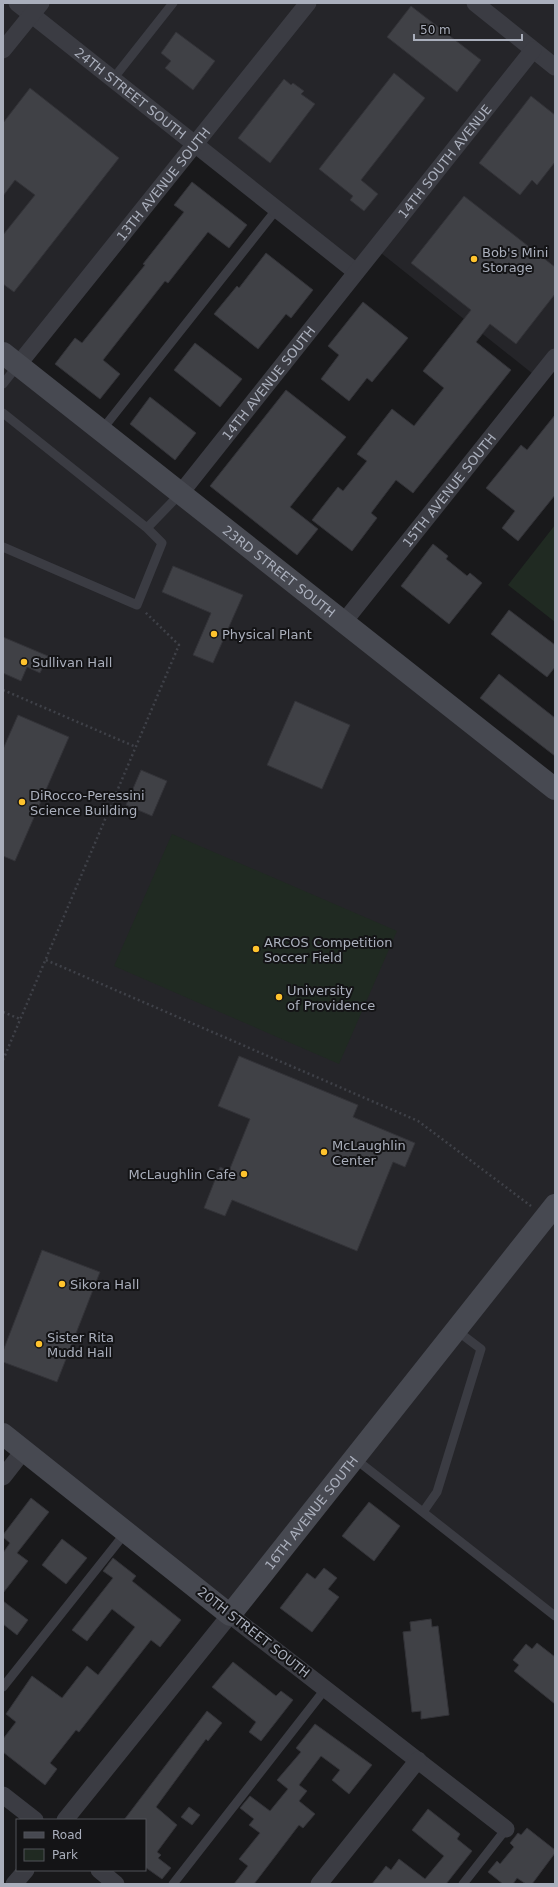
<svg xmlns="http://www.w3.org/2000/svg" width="558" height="1887" font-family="'DejaVu Sans',sans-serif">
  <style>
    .built { fill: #252529 }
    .park { fill: #202a22 }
    .building { fill: #404146; stroke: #333338 }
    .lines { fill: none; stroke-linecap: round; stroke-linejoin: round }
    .path { stroke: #3f4148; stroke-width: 2.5; stroke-dasharray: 2 3; stroke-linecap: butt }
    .lane { stroke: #3b3c43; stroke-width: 9 }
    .street { stroke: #3b3c43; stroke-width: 17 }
    .secondary { stroke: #474951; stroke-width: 22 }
    .poi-dot { fill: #ffc32d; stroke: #141416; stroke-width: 1.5 }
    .labels { text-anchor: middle; stroke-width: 4; stroke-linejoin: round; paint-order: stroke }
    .street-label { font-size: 13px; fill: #aaafbc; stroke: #141416 }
    .poi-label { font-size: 13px; fill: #aaafbc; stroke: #141416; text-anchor: start }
  </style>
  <rect width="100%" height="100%" fill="#19191b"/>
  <path class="built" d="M3,3H555V357L538,378L376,249L356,272L196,145L18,365L555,789V1616L354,1458L230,1615L3,1435Z"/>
  <path class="park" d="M555,525V622L508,585Z
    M172,834L397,931L339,1064L114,966Z"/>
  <path class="building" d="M411,6L481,60L457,92L387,37Z
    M176,32L215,61L193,90L165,68L171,61L161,53Z
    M394,73L425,98L361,180L378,194L364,211L350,200L353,196L319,169Z
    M284,79L291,85L293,83L304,91L301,94L315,104L270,163L238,138Z
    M30,88L119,158L14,292L3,284V235L35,195L15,180L3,196V123Z
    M531,96L555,115V162L537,185L532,180L520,195L479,163Z
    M192,182L247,225L229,248L208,232L168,283L165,281L103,360L120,374L100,399L55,364L75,338L82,343L145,265L143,264L184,212L174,205Z
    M464,196L555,267V294L516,344L490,324L476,342L511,370L413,493L396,480L371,513L377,518L352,551L312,520L338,487L343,491L367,461L357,454L392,409L414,426L444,388L423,371L471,310L411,263Z
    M266,253L313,290L291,318L286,314L258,349L214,314L237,286L239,288Z
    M363,302L408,338L372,382L367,378L349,401L321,379L339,355L328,346Z
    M195,343L242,379L220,407L174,370Z
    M286,390L346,437L290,507L318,529L297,555L210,486Z
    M150,397L196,433L175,460L130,424Z
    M555,415V495L518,541L502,528L515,511L486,488L521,445L527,450Z
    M433,544L448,556L446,559L467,576L470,573L482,583L449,624L401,586Z
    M173,566L243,595L213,663L193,655L211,613L162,592Z
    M509,610L555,645V667L547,677L491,634Z
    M3,637L48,656L40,673L27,667L21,681L3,673Z
    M499,674L555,718V756L480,698Z
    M295,701L350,725L322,789L267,765Z
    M18,715L69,737L15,861L3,856V749Z
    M141,770L167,781L152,816L126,805Z
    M239,1056L358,1105L353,1117L415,1143L405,1167L393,1162L357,1251L232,1200L225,1216L204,1208L220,1167L229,1171L250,1119L218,1106Z
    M42,1250L100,1272L57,1382L3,1362V1351Z
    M31,1498L49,1512L17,1553L28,1561L3,1593V1553L10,1543L3,1537V1535Z
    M369,1502L400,1526L374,1561L342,1536Z
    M62,1539L87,1558L66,1584L42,1565Z
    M113,1558L136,1576L132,1581L181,1620L160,1647L151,1640L79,1732L76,1730L50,1763L57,1769L45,1785L3,1752V1739L16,1722L6,1714L32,1676L62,1698L87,1666L98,1675L135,1627L112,1609L87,1641L72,1630L113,1578L103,1571Z
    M324,1568L337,1578L328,1589L339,1597L312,1632L280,1608L307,1573L315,1579Z
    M3,1601L28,1620L17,1635L3,1624Z
    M431,1619L432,1627L438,1626L449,1715L421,1719V1711L412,1712L403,1632L411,1631L410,1622Z
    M537,1643L555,1657V1704L514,1671L519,1665L513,1660L526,1644L532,1649Z
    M233,1662L276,1696L281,1691L293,1700L261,1741L249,1732L256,1722L212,1687Z
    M207,1711L222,1723L208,1741L206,1739L156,1807L177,1825L157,1852L161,1855L158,1858L171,1868L162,1879L145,1867V1820H124Z
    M315,1724L372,1765L349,1794L332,1780L340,1770L321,1756L299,1785L307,1791L299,1801L315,1814L303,1828L299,1825L254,1884H234L248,1866L239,1859L260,1833L249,1825L254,1819L240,1808L250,1796L270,1811L288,1789L277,1780L301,1752L296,1748Z
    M189,1807L200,1815L192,1825L181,1817Z
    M428,1809L460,1834L457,1839L472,1851L446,1884H372L386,1866L391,1870L399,1859L425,1879L444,1856L412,1830Z
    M527,1828L555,1850V1853L532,1884H526L517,1878L513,1884H503L488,1872L497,1861L500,1864L514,1847L510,1843L518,1833L521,1835Z"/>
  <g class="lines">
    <path class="path" d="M3,690L136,747
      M46,960L418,1121L531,1206
      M3,1012L20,1019
      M3,1060L179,645L144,611"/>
    <path class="lane" d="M113,79L173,3
      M3,384L18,365
      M3,413L147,528L162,543L137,605L3,547
      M101,431L276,210
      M147,528L180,494
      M354,1458L555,1616
      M423,1512L437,1492L481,1349L456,1330
      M3,1687L126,1532
      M173,1884L326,1688
      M463,1884L506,1829"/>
    <g class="street">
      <path id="s1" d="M17,3L356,272"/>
      <path d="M475,3L555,67"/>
      <path d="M3,50L41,3"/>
      <path id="s2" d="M18,365L308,3"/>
      <path id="s3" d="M180,494L533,50"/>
      <path id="s4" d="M343,623L555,357"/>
      <path d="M3,1477L24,1450"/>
      <path d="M3,1795L35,1820"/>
      <path d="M65,1820L230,1615L506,1829"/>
      <path d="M99,1870L116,1884"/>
      <path d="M14,1884L26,1870"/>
      <path d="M319,1884L418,1760"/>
    </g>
    <g class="secondary">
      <path id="s5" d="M3,353L555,789"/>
      <path id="s6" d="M3,1434L230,1615L555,1205"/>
    </g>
  </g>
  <g class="poi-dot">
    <circle cx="474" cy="259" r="4"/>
    <circle cx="214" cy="634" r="4"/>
    <circle cx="24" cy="662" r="4"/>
    <circle cx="22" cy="802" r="4"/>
    <circle cx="256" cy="949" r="4"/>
    <circle cx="279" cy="997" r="4"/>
    <circle cx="324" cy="1152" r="4"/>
    <circle cx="244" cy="1174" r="4"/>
    <circle cx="62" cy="1284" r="4"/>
    <circle cx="39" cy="1344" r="4"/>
  </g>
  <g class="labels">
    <g class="street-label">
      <text dy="5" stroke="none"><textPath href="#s1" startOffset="145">24TH STREET SOUTH</textPath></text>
      <text dy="5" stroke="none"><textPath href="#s3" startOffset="425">14TH SOUTH AVENUE</textPath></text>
      <text dy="5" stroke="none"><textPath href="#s2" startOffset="232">13TH AVENUE SOUTH</textPath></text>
      <text dy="5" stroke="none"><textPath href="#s3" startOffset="142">14TH AVENUE SOUTH</textPath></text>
      <text dy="5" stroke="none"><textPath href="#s4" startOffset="170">15TH AVENUE SOUTH</textPath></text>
      <text dy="5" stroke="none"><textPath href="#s5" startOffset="352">23RD STREET SOUTH</textPath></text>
      <text dy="5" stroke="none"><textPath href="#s6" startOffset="421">16TH AVENUE SOUTH</textPath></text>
      <text transform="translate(254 1632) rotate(38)" y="5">20TH STREET SOUTH</text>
    </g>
    <g class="poi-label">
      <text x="482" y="257">Bob's Mini<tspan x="482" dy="15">Storage</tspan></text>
      <text x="222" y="639">Physical Plant</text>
      <text x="32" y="667">Sullivan Hall</text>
      <text x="30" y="800">DiRocco-Peressini<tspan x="30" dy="15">Science Building</tspan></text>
      <text x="264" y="947">ARCOS Competition<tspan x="264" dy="15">Soccer Field</tspan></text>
      <text x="287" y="995">University<tspan x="287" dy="15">of Providence</tspan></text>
      <text x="332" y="1150">McLaughlin<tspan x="332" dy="15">Center</tspan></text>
      <text x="236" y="1179" text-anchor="end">McLaughlin Cafe</text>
      <text x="70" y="1289">Sikora Hall</text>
      <text x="47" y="1342">Sister Rita<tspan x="47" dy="15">Mudd Hall</tspan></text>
    </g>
  </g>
  <rect width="558" height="1887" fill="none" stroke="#aaafbc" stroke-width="8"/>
  <rect x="16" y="1819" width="130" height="52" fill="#141416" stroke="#505258"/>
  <rect x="24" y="1832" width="20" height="6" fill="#474951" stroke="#505258"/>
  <text x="52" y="1839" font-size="12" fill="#aaafbc">Road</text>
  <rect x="24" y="1849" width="20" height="12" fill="#202a22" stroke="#505258"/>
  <text x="52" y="1859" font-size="12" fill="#aaafbc">Park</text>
  <path d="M414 34v6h108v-6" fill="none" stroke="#aaafbc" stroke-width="2"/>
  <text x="420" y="34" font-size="12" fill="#aaafbc" stroke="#141416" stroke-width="3" paint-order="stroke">50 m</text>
</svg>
